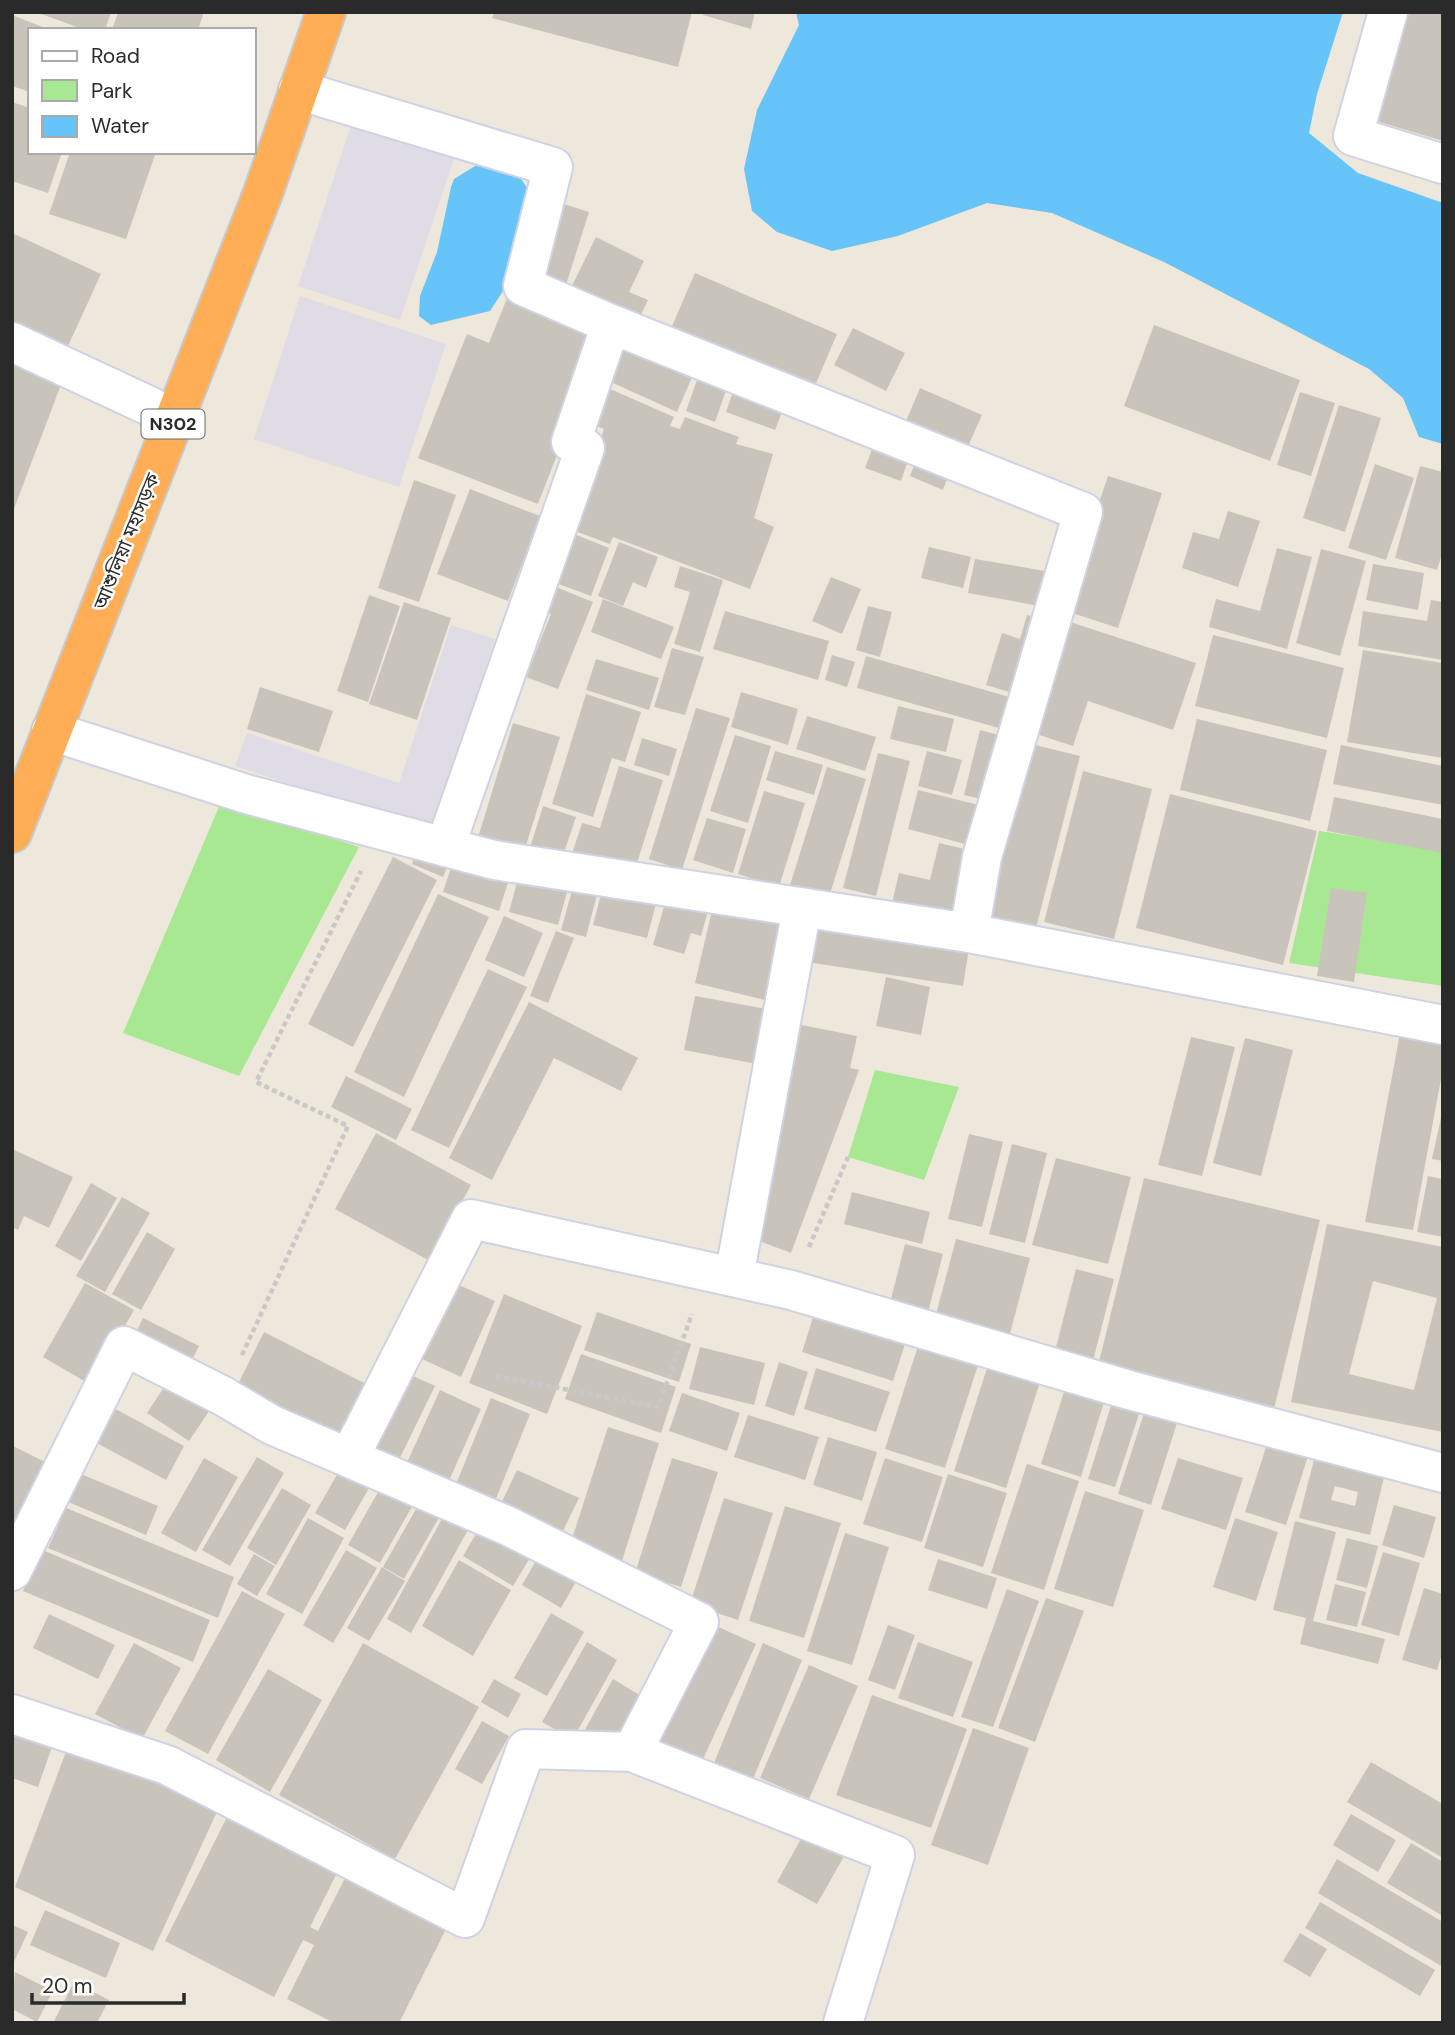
<svg xmlns="http://www.w3.org/2000/svg" width="1455" height="2035" font-family="'DM Sans','Noto Sans Bengali',sans-serif">
  <style>
    .industrial { fill: #e0dce5 }
    .green { fill: #a8e893 }
    .water { fill: #66c4f8 }
    .building { fill: #c9c4bb; fill-rule: evenodd }
    .lines { fill: none; stroke-linecap: round; stroke-linejoin: round }
    .street-casing { stroke: #d0d2e4; stroke-width: 42 }
    .highway-casing { stroke: #c8c8c8; stroke-width: 42 }
    .path { stroke: #c8c8c8; stroke-width: 4.5; stroke-dasharray: 5 3.5; stroke-linecap: butt }
    .street { stroke: #fff; stroke-width: 38 }
    .highway { stroke: #ffae55; stroke-width: 38 }
    .labels { text-anchor: middle; stroke-width: 5; stroke-linejoin: round; paint-order: stroke }
    .shield { fill: #fff; stroke: #6a6a6a; stroke-width: 2 }
    .shield-label { font-size: 18px; font-weight: bold; fill: #2a2a2a }
    .street-label { font-size: 19px; fill: #2a2a2a; stroke: #fff }
  </style>
  <rect width="100%" height="100%" fill="#eee7db"/>
  <path class="industrial" d="M355,113L458,147L400,320L298,286Z
    M300,296L446,344L399,487L254,439Z
    M451,625L495,639L432,831L235,766L247,733L399,783Z"/>
  <path class="green" d="M221,802L359,847L239,1076L123,1033Z
    M1319,831L1443,850V986L1289,963Z
    M875,1070L959,1087L924,1180L848,1157Z"/>
  <path class="water" d="M796,12H1343L1317,94L1309,133L1358,173L1443,203V444L1419,437L1403,398L1369,369L1164,262L1052,213L987,203L898,236L832,251L777,232L752,211L744,169L757,110L799,25Z
    M480,163L521,179L534,198L505,288L490,311L431,325L419,316L420,296L437,252L451,187L454,179Z"/>
  <path class="building" d="M36,12H111L105,30H85Z
    M118,12H204L198,30H112Z
    M494,12H692L678,67L492,18Z
    M704,12H755L751,29L703,15Z
    M1406,12H1443V141L1373,120Z
    M12,15L50,30H30V92L12,86Z
    M12,102L30,108V152H62L48,193L12,181Z
    M70,152H156L126,239L49,214Z
    M554,201L589,212L565,288L531,278Z
    M12,233L101,274L63,357L12,333Z
    M596,237L644,261L629,292L648,300L635,327L568,294Z
    M695,273L837,334L811,395L669,333Z
    M508,296L604,334L538,504L418,458L467,334L489,343Z
    M1154,325L1300,380L1270,461L1124,406Z
    M853,328L905,353L886,391L834,365Z
    M621,335L696,368L677,412L602,378Z
    M12,356L62,382L12,514Z
    M701,369L730,379L715,422L686,411Z
    M737,380L787,399L775,430L726,412Z
    M601,385L674,417L670,426L680,429L685,417L739,437L736,444L773,454L754,518L774,527L750,589L613,537L610,544L564,527L602,435L604,429L585,421Z
    M920,388L982,415L964,455L903,428Z
    M1300,392L1335,403L1311,476L1277,465Z
    M1339,405L1381,418L1345,532L1303,518Z
    M876,439L911,452L901,481L865,468Z
    M918,455L951,468L943,490L910,476Z
    M1375,464L1414,478L1386,560L1348,548Z
    M1420,466L1443,472V551L1437,570L1395,558Z
    M1108,476L1162,493L1118,628L1063,610Z
    M414,480L456,495L419,602L378,588Z
    M470,489L540,516L508,601L437,574Z
    M1228,511L1260,521L1238,587L1182,568L1193,532L1219,539Z
    M564,530L609,548L591,596L545,579Z
    M619,542L658,557L646,588L633,582L623,606L598,596Z
    M929,547L971,557L963,588L921,578Z
    M1277,548L1312,557L1287,649L1209,627L1216,599L1260,611Z
    M1321,549L1366,561L1340,656L1296,643Z
    M975,559L1051,572L1045,607L968,593Z
    M1373,564L1424,573L1418,610L1366,600Z
    M680,566L723,580L700,652L674,644L690,592L674,587Z
    M831,577L861,589L842,634L812,621Z
    M546,583L593,602L558,689L526,677L551,614L536,608Z
    M369,595L400,606L368,702L337,691Z
    M603,599L674,627L661,659L591,632Z
    M1431,600L1443,602V660L1358,646L1363,611L1427,621Z
    M404,602L451,618L417,720L369,704Z
    M868,606L892,612L880,657L856,650Z
    M725,611L829,641L818,680L713,649Z
    M1027,615L1044,620L1023,696L986,685L1002,633L1020,639Z
    M1064,620L1196,663L1173,730L1088,701L1073,746L1027,731Z
    M1213,635L1344,668L1327,738L1195,706Z
    M672,648L704,657L685,715L654,707Z
    M1363,650L1443,663V758L1347,742Z
    M832,655L855,662L847,687L825,680Z
    M866,656L1023,701L1013,732L857,688Z
    M596,659L659,678L649,710L586,690Z
    M260,687L333,711L319,752L247,729Z
    M741,692L798,709L788,745L731,727Z
    M586,694L641,712L625,762L612,758L593,817L552,804Z
    M898,706L954,719L946,752L890,739Z
    M696,708L730,718L682,870L649,859Z
    M807,716L876,737L865,771L796,749Z
    M1197,719L1327,750L1310,821L1180,790Z
    M513,723L560,737L523,855L477,841Z
    M980,730L1006,737L989,801L964,795Z
    M735,735L771,746L748,823L710,811Z
    M642,738L677,749L669,776L634,765Z
    M1023,742L1080,756L1036,928L979,914Z
    M1341,745L1443,766V805L1333,784Z
    M775,751L823,765L814,795L766,780Z
    M927,751L962,760L952,795L918,786Z
    M878,753L910,761L876,896L843,888Z
    M619,766L663,780L633,876L571,857L582,823L600,828Z
    M827,767L866,779L829,897L790,885Z
    M1083,771L1152,789L1114,939L1044,922Z
    M918,790L987,807L977,847L908,829Z
    M764,791L805,803L779,887L738,874Z
    M1170,794L1317,831L1283,965L1136,928Z
    M1334,797L1443,819V853L1327,831Z
    M543,806L576,817L561,861L529,851Z
    M707,818L746,829L733,873L693,860Z
    M939,843L973,851L956,918L892,903L899,873L930,880Z
    M420,844L452,856L443,877L412,864Z
    M455,855L511,873L499,911L443,892Z
    M393,857L437,880L353,1047L308,1024Z
    M520,871L569,885L558,925L509,912Z
    M575,880L599,887L586,937L561,930Z
    M603,886L657,900L647,938L593,925Z
    M1331,888L1367,893L1354,982L1317,976Z
    M669,889L711,900L701,936L691,933L684,954L653,945Z
    M438,894L489,917L404,1097L354,1072Z
    M714,902L792,919L773,1002L695,983Z
    M504,916L543,933L524,977L485,960Z
    M814,918L970,942L963,986L807,962Z
    M556,931L574,938L548,1003L530,996Z
    M488,969L527,987L449,1148L411,1130Z
    M886,977L930,987L921,1035L876,1026Z
    M695,996L772,1010L762,1065L684,1050Z
    M529,1002L638,1058L621,1091L554,1058L492,1180L449,1158Z
    M792,1023L857,1036L850,1068L859,1070L791,1253L754,1239Z
    M1400,1033L1443,1041V1068L1413,1230L1365,1222Z
    M1191,1037L1235,1047L1202,1176L1158,1165Z
    M1245,1038L1293,1050L1261,1176L1213,1163Z
    M346,1076L412,1109L396,1140L331,1107Z
    M1442,1113H1443V1161L1432,1159Z
    M376,1133L471,1185L430,1261L335,1209Z
    M969,1134L1003,1142L982,1227L948,1219Z
    M1012,1144L1047,1153L1025,1243L989,1234Z
    M12,1149L73,1177L49,1228L24,1216L18,1230L12,1227Z
    M1056,1158L1131,1177L1108,1264L1032,1245Z
    M1428,1176L1443,1179V1237L1417,1232Z
    M1144,1178L1320,1220L1274,1409L1098,1366Z
    M91,1183L117,1198L81,1261L55,1246Z
    M852,1192L930,1212L922,1244L844,1224Z
    M122,1197L150,1213L105,1292L76,1276Z
    M1327,1224L1443,1247V1432L1291,1402ZM1373,1281L1437,1298L1414,1390L1349,1374Z
    M147,1232L175,1249L141,1310L112,1294Z
    M956,1239L1030,1258L1009,1337L935,1318Z
    M905,1244L943,1254L928,1312L890,1303Z
    M1076,1269L1114,1279L1093,1361L1055,1351Z
    M443,1278L495,1301L461,1377L409,1353Z
    M85,1283L134,1310L91,1385L43,1357Z
    M504,1294L582,1326L547,1414L469,1383Z
    M816,1308L907,1338L893,1381L802,1352Z
    M597,1312L691,1344L679,1382L584,1350Z
    M143,1318L199,1346L186,1372L130,1345Z
    M264,1332L364,1383L332,1447L232,1396Z
    M918,1346L978,1365L945,1468L885,1449Z
    M700,1347L765,1363L754,1405L689,1389Z
    M581,1354L676,1387L661,1433L565,1399Z
    M779,1362L808,1372L794,1416L765,1406Z
    M989,1362L1041,1379L1006,1488L954,1471Z
    M816,1368L890,1392L876,1432L804,1409Z
    M176,1369L218,1398L189,1441L147,1413Z
    M398,1369L435,1386L394,1470L358,1453Z
    M1065,1389L1104,1402L1081,1477L1041,1464Z
    M440,1390L481,1409L447,1485L405,1467Z
    M682,1393L740,1413L727,1451L669,1431Z
    M491,1398L530,1414L491,1511L452,1494Z
    M1113,1399L1141,1408L1115,1487L1088,1479Z
    M110,1406L184,1446L166,1480L91,1440Z
    M1144,1413L1177,1423L1151,1505L1118,1494Z
    M748,1415L819,1437L805,1480L734,1457Z
    M608,1427L659,1443L622,1561L570,1545Z
    M828,1437L877,1452L862,1501L813,1485Z
    M1269,1438L1310,1450L1286,1525L1245,1512Z
    M13,1446L53,1466L12,1546V1448Z
    M1317,1448L1387,1465L1370,1535L1299,1518ZM1335,1486L1358,1492L1355,1506L1331,1500Z
    M257,1457L284,1473L230,1566L202,1550Z
    M204,1458L238,1477L196,1552L161,1533Z
    M672,1458L718,1472L681,1587L635,1573Z
    M885,1458L943,1477L922,1542L863,1524Z
    M1178,1458L1243,1478L1226,1530L1161,1509Z
    M346,1459L376,1476L345,1530L315,1513Z
    M1027,1464L1079,1481L1044,1590L991,1573Z
    M71,1470L158,1506L146,1535L59,1498Z
    M517,1470L579,1498L559,1539L498,1510Z
    M948,1474L1007,1493L983,1567L924,1548Z
    M386,1478L418,1496L380,1563L348,1545Z
    M282,1488L311,1505L276,1565L247,1548Z
    M1085,1491L1144,1510L1113,1607L1054,1589Z
    M424,1495L445,1507L404,1579L383,1567Z
    M724,1498L773,1513L738,1620L690,1604Z
    M1394,1505L1436,1517L1424,1558L1382,1545Z
    M449,1506L474,1519L411,1633L387,1619Z
    M785,1506L841,1523L804,1638L749,1621Z
    M66,1508L234,1577L218,1618L48,1548Z
    M486,1517L537,1546L513,1586L463,1556Z
    M308,1518L344,1538L302,1614L266,1594Z
    M1235,1518L1278,1532L1256,1601L1213,1587Z
    M1295,1521L1336,1532L1313,1621L1385,1639L1378,1664L1300,1644L1306,1618L1273,1610Z
    M845,1533L889,1547L852,1665L807,1651Z
    M1347,1538L1378,1546L1367,1588L1336,1580Z
    M544,1547L583,1569L561,1608L522,1585Z
    M40,1549L210,1620L193,1662L23,1591Z
    M346,1550L377,1568L333,1643L303,1625Z
    M1383,1552L1420,1563L1399,1636L1361,1625Z
    M254,1554L275,1566L257,1596L237,1584Z
    M938,1559L997,1578L987,1609L928,1590Z
    M459,1560L511,1590L473,1656L422,1626Z
    M382,1567L405,1581L369,1641L347,1628Z
    M1335,1584L1366,1592L1357,1627L1326,1620Z
    M1424,1588L1443,1594V1651L1437,1670L1402,1660Z
    M1007,1589L1039,1601L993,1727L961,1717Z
    M242,1591L285,1614L208,1754L165,1731Z
    M1046,1598L1084,1611L1035,1742L998,1728Z
    M551,1613L584,1632L547,1696L514,1678Z
    M49,1614L115,1645L98,1679L33,1648Z
    M703,1620L756,1644L698,1770L646,1746Z
    M888,1625L915,1635L895,1690L868,1680Z
    M587,1642L617,1660L573,1739L542,1722Z
    M918,1642L973,1662L953,1717L898,1698Z
    M134,1643L181,1668L142,1739L95,1714Z
    M363,1643L479,1707L395,1859L279,1795Z
    M763,1643L802,1660L753,1779L714,1763Z
    M809,1665L858,1686L809,1799L760,1778Z
    M268,1669L322,1700L270,1792L216,1760Z
    M494,1679L521,1694L508,1718L481,1702Z
    M613,1679L641,1696L610,1750L582,1735Z
    M872,1695L967,1729L931,1828L836,1795Z
    M482,1721L509,1736L482,1784L455,1769Z
    M12,1728L54,1741L38,1787L12,1778Z
    M973,1728L1029,1748L988,1865L931,1845Z
    M69,1744L221,1803L153,1951L15,1887Z
    M1371,1762L1443,1804V1858L1347,1802Z
    M1351,1814L1396,1840L1378,1872L1333,1845Z
    M228,1815L338,1871L310,1927L318,1931L347,1874L448,1925L399,2023H334L287,1999L314,1945L303,1940L274,1997L165,1941Z
    M806,1830L846,1853L817,1904L777,1882Z
    M1411,1843L1443,1862V1916L1387,1883Z
    M1337,1859L1443,1922V1967L1318,1893Z
    M1320,1902L1435,1970L1420,1996L1305,1928Z
    M45,1910L120,1943L106,1978L30,1945Z
    M12,1925L28,1932L12,1966Z
    M1300,1933L1327,1949L1310,1977L1283,1961Z
    M15,1972L53,1991L37,2022L12,2009Z
    M74,1982L109,2000L97,2023H53Z"/>
  <g class="lines">
    <defs>
      <path id="street" d="M1388,12L1353,136L1443,164
        M298,90L553,167L523,286L611,324L1083,512L982,857L969,933
        M12,342L175,418
        M51,731L246,794L494,860L969,933L1443,1025
        M445,847L585,448L571,442L611,324
        M734,1277L802,908
        M349,1458L471,1219L791,1290L1129,1390L1443,1473
        M12,1571L124,1346L223,1396L272,1425L508,1526L699,1622L632,1752L895,1855L843,2023
        M12,1714L167,1765L465,1918L526,1749L632,1752"/>
      <path id="highway" d="M12,833L263,193L326,12"/>
    </defs>
    <use href="#street" class="street-casing"/>
    <use href="#highway" class="highway-casing"/>
    <path class="path" d="M809,1247L848,1157
      M242,1355L348,1126L256,1082L361,871
      M496,1376L658,1407L692,1314"/>
    <use href="#street" class="street"/>
    <use href="#highway" class="highway"/>
  </g>
  <g class="labels">
    <rect class="shield" x="141.5" y="409.5" width="63" height="29" rx="5"/>
    <g class="shield-label">
      <text x="173" y="430">N302</text>
    </g>
    <g class="street-label">
      <text transform="translate(126 541) rotate(-68)" y="7">আশুলিয়া মহাসড়ক</text>
    </g>
  </g>
  <rect width="1455" height="2035" fill="none" stroke="#2a2a2a" stroke-width="28"/>
  <rect x="28" y="28" width="228" height="126" fill="#ffffff" stroke="#aaaaaa" stroke-width="2"/>
  <rect x="42" y="51" width="35" height="10" fill="#ffffff" stroke="#aaaaaa" stroke-width="2"/>
  <text x="91" y="63" font-size="21" fill="#2a2a2a">Road</text>
  <rect x="42" y="80" width="35" height="21" fill="#a8e893" stroke="#aaaaaa" stroke-width="2"/>
  <text x="91" y="98" font-size="21" fill="#2a2a2a">Park</text>
  <rect x="42" y="116" width="35" height="21" fill="#66c4f8" stroke="#aaaaaa" stroke-width="2"/>
  <text x="91" y="133" font-size="21" fill="#2a2a2a">Water</text>
  <path d="M32 1993v10h152v-10" fill="none" stroke="#2a2a2a" stroke-width="3.5"/>
  <text x="42" y="1993" font-size="21" fill="#2a2a2a" stroke="#ffffff" stroke-width="5" paint-order="stroke">20 m</text>
</svg>
